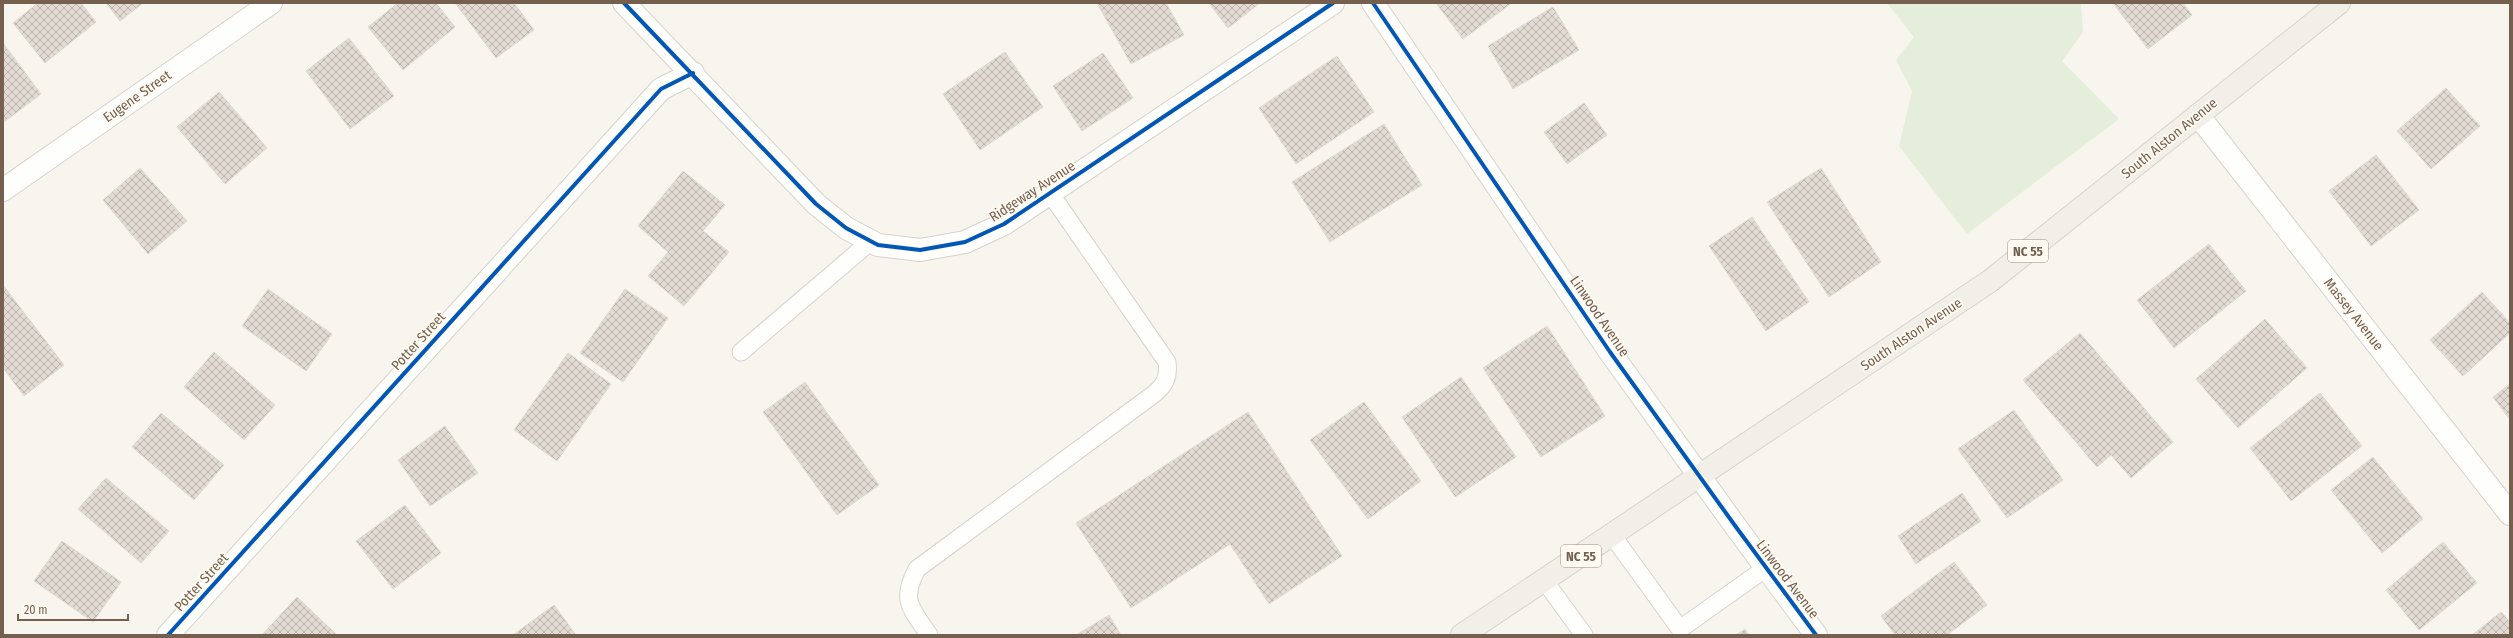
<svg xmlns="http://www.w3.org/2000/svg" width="2513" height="638" font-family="'Fira Sans Condensed',sans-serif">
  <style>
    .green { fill: #e4eeda }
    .building { fill: url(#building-cross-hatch); stroke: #e1dad1 }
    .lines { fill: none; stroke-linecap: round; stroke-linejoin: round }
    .lane-casing { stroke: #d7d2cc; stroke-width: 19 }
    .street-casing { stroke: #d7d2cc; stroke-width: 24 }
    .primary-casing { stroke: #d9d2cb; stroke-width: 24 }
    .lane { stroke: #fefefc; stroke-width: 17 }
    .street { stroke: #fefefc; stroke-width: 22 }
    .primary { stroke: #f2efe8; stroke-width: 22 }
    .cycleway-casing { stroke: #fefaf2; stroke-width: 6 }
    .cycleway { stroke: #0057b8; stroke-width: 4 }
    .labels { text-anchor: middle; stroke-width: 3.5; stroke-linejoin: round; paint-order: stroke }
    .shield { fill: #fefaf2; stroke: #9e8e80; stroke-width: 1 }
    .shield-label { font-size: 13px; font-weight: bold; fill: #75604f }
    .street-label { font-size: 14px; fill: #75604f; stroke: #fefaf2 }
  </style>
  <defs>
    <pattern id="building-cross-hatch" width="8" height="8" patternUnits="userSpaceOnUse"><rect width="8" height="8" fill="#e2dbd3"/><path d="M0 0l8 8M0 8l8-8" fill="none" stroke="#bcb5ae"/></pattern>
  </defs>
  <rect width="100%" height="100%" fill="#f8f5ee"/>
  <path class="green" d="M1887,3H2081L2083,32L2062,61L2119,119L1967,234L1899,146L1912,91L1896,60L1914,37Z"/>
  <path class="building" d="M38,3H81L96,22L45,63L13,23Z
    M106,3H143L120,21Z
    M398,3H436L455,27L403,70L368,27Z
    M455,3H514L534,30L496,58Z
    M1097,3H1166L1184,35L1131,64Z
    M1209,3H1260L1228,28Z
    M1436,3H1512L1463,39Z
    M2113,3H2183L2192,15L2148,49Z
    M1553,7L1579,50L1513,89L1488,46Z
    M349,38L394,96L350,129L306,71Z
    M3,43L41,94L4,122H3Z
    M1005,52L1043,107L980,150L943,94Z
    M1103,53L1133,98L1082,131L1053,86Z
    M1337,56L1374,112L1296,164L1259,108Z
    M2446,88L2480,126L2431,169L2397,131Z
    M219,92L267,148L225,184L177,127Z
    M1584,103L1607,135L1567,164L1544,132Z
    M1384,124L1422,185L1330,242L1292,182Z
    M2376,155L2419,210L2371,246L2329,191Z
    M140,168L187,221L148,254L103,200Z
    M1821,168L1881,262L1829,297L1767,202Z
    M683,171L725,205L703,231L729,252L684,306L648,276L668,252L638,226Z
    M1752,217L1809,302L1766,331L1709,246Z
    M2209,244L2246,291L2174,348L2137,300Z
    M3,285L64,365L24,396L3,368Z
    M268,289L332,334L306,371L242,326Z
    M625,289L668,318L623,382L580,353Z
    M2482,292L2510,323V333L2463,376L2430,340Z
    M2265,319L2307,368L2238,428L2196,379Z
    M1547,326L1605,416L1541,457L1483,368Z
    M2080,333L2173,442L2131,478L2111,455L2097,467L2023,380Z
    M214,352L275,405L244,440L184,387Z
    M568,353L611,384L557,461L514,430Z
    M1461,377L1516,457L1455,497L1402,417Z
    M805,382L879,485L837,515L763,412Z
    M2510,384V420L2493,397Z
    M2320,393L2362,446L2291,501L2250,448Z
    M1364,402L1421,481L1368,519L1310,440Z
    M2014,410L2063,480L2007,518L1958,449Z
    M1248,412L1342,556L1269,604L1230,544L1131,608L1076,523Z
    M161,413L224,465L194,500L132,447Z
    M445,426L478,473L430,506L398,460Z
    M2373,457L2423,519L2382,553L2331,490Z
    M106,478L169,531L141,563L78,509Z
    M1962,493L1981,521L1916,564L1898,536Z
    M405,505L441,553L393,589L356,541Z
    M62,541L121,582L93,622L34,581Z
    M2443,542L2477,583L2419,630L2386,590Z
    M1954,562L1987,605L1947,635H1895L1881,616Z
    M297,597L337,635H262Z
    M554,605L576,635H513Z
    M2501,612L2510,622V635H2472Z
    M1109,615L1121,635H1076Z
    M1745,629L1749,635H1736Z"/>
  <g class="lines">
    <defs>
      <path id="lane" d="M741,352L871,241
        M1612,535L1680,629L1766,568
        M1544,580L1584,635
        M929,635C911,608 900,601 917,569L1154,394C1165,385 1169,377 1167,362L1050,193"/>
      <path id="street" d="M624,3L816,204L846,228L878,245L920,250L965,242L1004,224L1333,3
        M1373,3L1610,352L1736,527L1816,635
        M2198,115L2510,514
        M3,190L271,3
        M168,635L661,89L693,73"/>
      <path id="primary" d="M1462,635L1990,281L2339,3"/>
    </defs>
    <use href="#lane" class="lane-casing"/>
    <use href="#street" class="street-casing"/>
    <use href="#primary" class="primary-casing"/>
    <use href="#lane" class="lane"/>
    <use href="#street" class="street"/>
    <use href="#primary" class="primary"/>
    <defs>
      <path id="cycleway" d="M624,3L816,204L846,228L878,245L920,250L965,242L1004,224L1333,3
        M1373,3L1610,352L1736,527L1816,635
        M168,635L661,89L693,73"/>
    </defs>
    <use href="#cycleway" class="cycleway-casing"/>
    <use href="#cycleway" class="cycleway"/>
  </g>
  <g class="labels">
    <g class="shield">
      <rect x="2008" y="240" width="40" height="22" rx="3"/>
      <rect x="1561" y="545" width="40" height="22" rx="3"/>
    </g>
    <g class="shield-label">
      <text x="2028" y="256">NC 55</text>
      <text x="1581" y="561">NC 55</text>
    </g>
    <g class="street-label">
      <text transform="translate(137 96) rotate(-35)" y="5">Eugene Street</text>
      <text transform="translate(2169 138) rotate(-39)" y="5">South Alston Avenue</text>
      <text transform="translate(1032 191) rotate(-33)" y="5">Ridgeway Avenue</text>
      <text transform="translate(2354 314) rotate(52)" y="5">Massey Avenue</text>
      <text transform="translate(1600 316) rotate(56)" y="5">Linwood Avenue</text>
      <text transform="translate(1911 334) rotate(-34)" y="5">South Alston Avenue</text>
      <text transform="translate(418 341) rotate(-48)" y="5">Potter Street</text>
      <text transform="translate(1788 579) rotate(53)" y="5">Linwood Avenue</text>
      <text transform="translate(201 582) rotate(-48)" y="5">Potter Street</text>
    </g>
  </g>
  <rect width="2513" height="638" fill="none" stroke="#75604f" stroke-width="8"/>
  <path d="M18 614v6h110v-6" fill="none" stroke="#75604f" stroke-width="2"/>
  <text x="24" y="614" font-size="12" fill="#75604f" stroke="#fefaf2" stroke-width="3" paint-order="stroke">20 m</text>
</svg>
